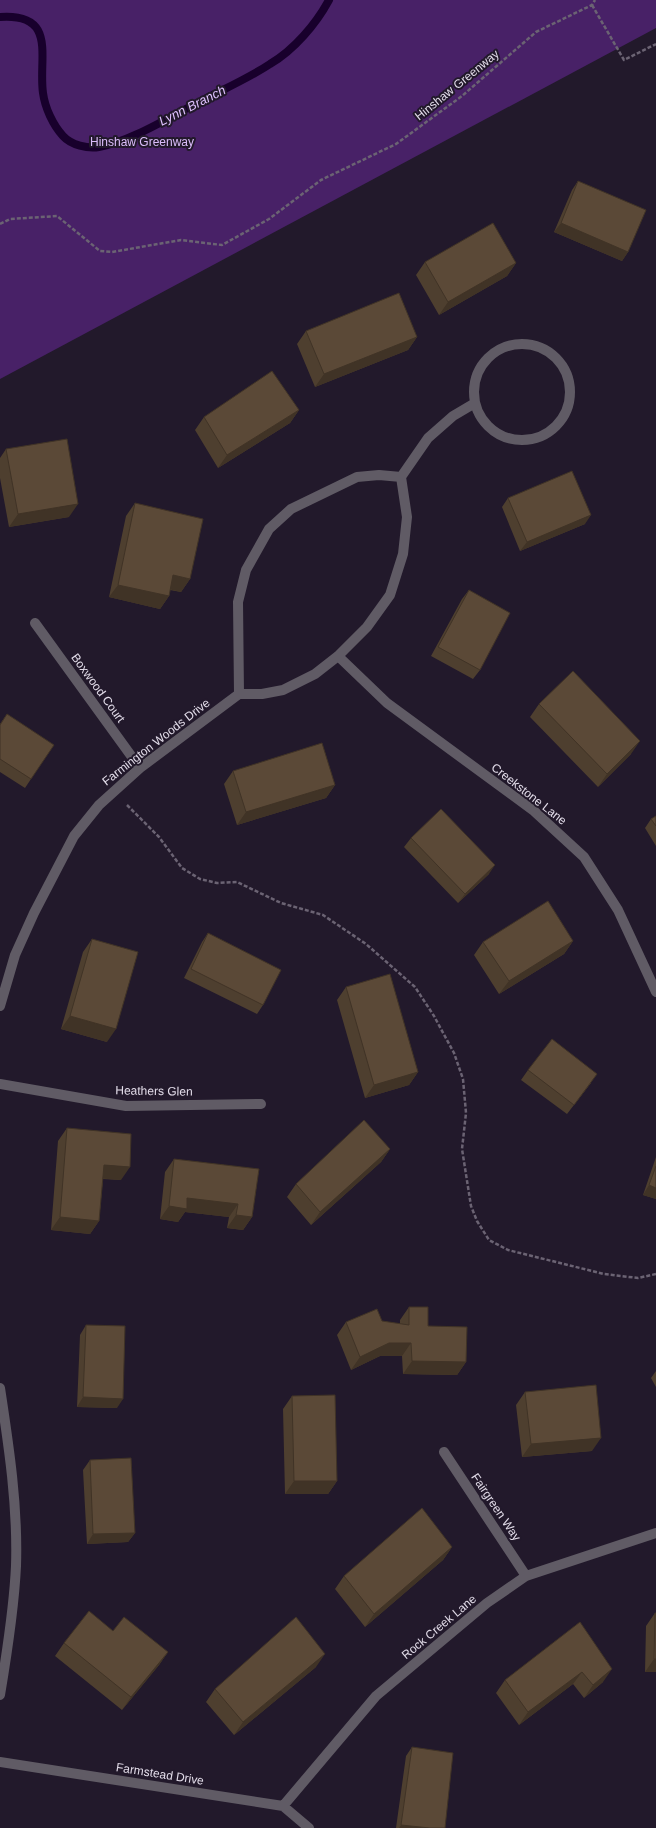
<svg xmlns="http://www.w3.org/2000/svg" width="656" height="1828" font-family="Arial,sans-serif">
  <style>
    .park { fill: #482167 }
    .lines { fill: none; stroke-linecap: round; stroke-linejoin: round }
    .stream { stroke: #18002c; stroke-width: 8 }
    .path { stroke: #6b6373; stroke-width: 2.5; stroke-dasharray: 4 2; stroke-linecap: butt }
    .street { stroke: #605b65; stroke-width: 10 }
    .wall { fill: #4e3f2f }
    .shaded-wall { fill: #403326 }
    .building { fill: #5b4937; stroke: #403326 }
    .labels { text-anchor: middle; stroke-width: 4; stroke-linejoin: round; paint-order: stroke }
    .street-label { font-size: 12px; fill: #e2dce9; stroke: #22192b }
    .park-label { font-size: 12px; fill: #dbbdfa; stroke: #22192b }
    .water-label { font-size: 13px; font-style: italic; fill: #dec0fd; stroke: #22192b }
  </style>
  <rect width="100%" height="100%" fill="#22192b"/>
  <path class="park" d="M0,0H656V28L0,379Z"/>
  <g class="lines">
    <path class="stream" d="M0,17C58,13 38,58 43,93C45,108 53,125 63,136C71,145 88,149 99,147C132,141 171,116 201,101C224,89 249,78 270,64C294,50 316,24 329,0"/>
    <path class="path" d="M592,5L624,60L656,44
      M0,224L10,219L57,216L100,251L112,252L181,240L222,245L269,219L321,180L396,144L462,96L536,32L592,5L595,0
      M127,805L159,837L182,868L200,879L217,883L237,882L281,903L323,915L366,944L415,987L434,1016L454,1053L463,1079L466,1113L462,1149L471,1206L477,1221L489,1240L508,1250L604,1274L638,1278L656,1274"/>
    <path class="street" d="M474 392a48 48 0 1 1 96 0a48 48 0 1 1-96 0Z
      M35,623L140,768
      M338,656L387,703L534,811L584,857L618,910L656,992
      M239,694L238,602L246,570L269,529L291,509L357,477L379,475L401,477
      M0,1006L15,955L34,913L74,836L99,805L140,768L239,694H262L283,690L315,674L338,656L367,627L390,595L403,554L407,517L401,477L428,438L453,416L475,403
      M0,1084L126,1106L261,1104
      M0,1388C9,1447 18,1507 16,1566C14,1609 7,1653 0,1695
      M444,1452L526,1576
      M0,1762L283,1806L309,1828
      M283,1806L376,1696L487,1603L526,1576L656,1533"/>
  </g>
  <path class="wall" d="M578,181L628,252L622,261L554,232L572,190Z
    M425,262L516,263L507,276L439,315L416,275Z
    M306,331L417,337L408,350L315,387L297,344Z
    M299,410L290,423L218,468L195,430L204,417Z
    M6,449L69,517L9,527L0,478V458Z
    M508,498L585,524L520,551L502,507Z
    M135,503L190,579L181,592L170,590L169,596L160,609L109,597L126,516Z
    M469,590L480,670L473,679L431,656L462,599Z
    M539,704L631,754L598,787L530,717Z
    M7,714L31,779L25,788L0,772V724Z
    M233,771L335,785L326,798L237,825L224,784Z
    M656,816V846L645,828L651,819Z
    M411,838L489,874L458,903L404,847Z
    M208,933L263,1005L257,1014L184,978L202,942Z
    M92,939L107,1042L61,1029L83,952Z
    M573,941L564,954L499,994L474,955L483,942Z
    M346,987L418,1072L409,1085L365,1098L337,1000Z
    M528,1070L591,1083L567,1114L521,1080Z
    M67,1128L121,1180L103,1179L99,1221L90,1234L51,1230L58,1141Z
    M390,1149L381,1162L311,1225L287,1197L296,1184Z
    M656,1157V1199L643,1195Z
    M174,1159L259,1169L252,1217L243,1230L227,1228L229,1217L185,1212L178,1222L160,1219L165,1172Z
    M409,1307L466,1362L457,1375L403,1374L402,1356H380L351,1370L337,1335L346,1322L382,1321L400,1324V1320Z
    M86,1325L117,1408L77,1407L80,1335Z
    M656,1371V1387L651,1378Z
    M525,1392L592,1451L522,1457L516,1405Z
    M292,1396L337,1481L328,1494H285L283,1409Z
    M90,1460L135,1533L128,1542L87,1544L83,1470Z
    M452,1547L443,1560L365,1627L335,1589L344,1576Z
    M655,1613H656V1672H645L646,1626Z
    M580,1622L603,1682L584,1698L573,1684L519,1725L496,1693L505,1680Z
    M113,1631L168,1652L159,1665L122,1710L55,1656L64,1643Z
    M316,1667L234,1735L206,1702L215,1689Z
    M412,1747L445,1828H396L406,1756Z"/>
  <path class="shaded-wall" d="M561,223L628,252L622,261L554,232Z
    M516,263L507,276L439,315L448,302Z
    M417,337L408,350L315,387L324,374Z
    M299,410L290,423L218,468L227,455Z
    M78,504L69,517L9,527L18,514Z
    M591,515L585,524L520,551L527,542Z
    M173,575L190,579L181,592L164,588Z
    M118,585L169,596L160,609L109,597Z
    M640,741L631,754L598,787L607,774Z
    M335,785L326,798L237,825L246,812Z
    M495,865L489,874L458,903L465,894Z
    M573,941L564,954L499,994L509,981Z
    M70,1016L116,1029L107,1042L61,1029Z
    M418,1072L409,1085L365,1098L374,1085Z
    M390,1149L381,1162L311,1225L320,1212Z
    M104,1165L130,1167L121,1180L95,1178Z
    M649,1185L656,1188V1199L643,1195Z
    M187,1198L238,1204L229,1217L185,1212L178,1222L160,1219L169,1206Z
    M236,1215L252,1217L243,1230L227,1228Z
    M60,1217L99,1221L90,1234L51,1230Z
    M389,1343H411L402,1356H380L351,1370L360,1357Z
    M412,1361L466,1362L457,1375L403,1374Z
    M83,1397L123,1399L117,1408L77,1407Z
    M601,1438L592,1451L522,1457L531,1444Z
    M294,1481H337L328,1494H285Z
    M135,1533L128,1542L87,1544L93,1534Z
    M452,1547L443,1560L365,1627L374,1614Z
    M168,1652L159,1665L122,1710L131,1697Z
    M325,1654L316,1667L234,1735L243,1722Z
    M654,1659H656V1672H645Z
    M612,1669L603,1682L584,1698L593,1685Z
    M582,1672L573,1684L519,1725L528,1712Z
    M401,1825L430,1828H399Z"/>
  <path class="building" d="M578,181L646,210L628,252L561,223Z
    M493,223L516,263L448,302L425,262Z
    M399,293L417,337L324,374L306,331Z
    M272,371L299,410L227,455L204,417Z
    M67,439L78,504L18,514L6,449Z
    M572,471L591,515L527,542L508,498Z
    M135,503L203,519L190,579L173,575L169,596L118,585Z
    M469,590L510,613L480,670L438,647Z
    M573,671L640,741L607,774L539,704Z
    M7,714L54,745L31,779L0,759V725Z
    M322,743L335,785L246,812L233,771Z
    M441,809L495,865L465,894L411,838Z
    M656,816V826L651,819Z
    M548,901L573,941L509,981L483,942Z
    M208,933L281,970L263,1005L191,969Z
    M92,939L138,952L116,1029L70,1016Z
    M390,974L418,1072L374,1085L346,987Z
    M552,1039L597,1074L574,1105L528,1070Z
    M364,1120L390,1149L320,1212L296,1184Z
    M67,1128L131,1134L130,1167L104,1165L99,1221L60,1217Z
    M174,1159L259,1169L252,1217L236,1215L238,1204L187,1198V1209L169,1206Z
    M656,1166V1188L649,1185Z
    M409,1307H428V1326L467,1327L466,1362L412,1361L411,1343H389L360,1357L346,1322L377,1309L382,1321L409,1325Z
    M86,1325L125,1326L123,1399L83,1397Z
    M596,1385L601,1438L531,1444L525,1392Z
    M335,1395L337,1481H294L292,1396Z
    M131,1458L135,1533L93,1534L90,1460Z
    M422,1508L452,1547L374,1614L344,1576Z
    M89,1611L113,1631L124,1617L168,1652L131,1697L64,1643Z
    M655,1613H656V1659H654Z
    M296,1617L325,1654L243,1722L215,1689Z
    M580,1622L612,1669L593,1685L582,1672L528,1712L505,1680Z
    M412,1747L453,1753L445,1828H430L401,1825Z"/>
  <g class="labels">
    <g class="street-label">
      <text transform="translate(457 85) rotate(-39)" y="4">Hinshaw Greenway</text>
      <text transform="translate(98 688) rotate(54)" y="4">Boxwood Court</text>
      <text transform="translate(156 742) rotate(-38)" y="4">Farmington Woods Drive</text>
      <text transform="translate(529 794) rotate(38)" y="4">Creekstone Lane</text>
      <text transform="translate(154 1091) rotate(1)" y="4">Heathers Glen</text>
      <text transform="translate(496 1507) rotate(56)" y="4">Fairgreen Way</text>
      <text transform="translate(439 1627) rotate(-40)" y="4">Rock Creek Lane</text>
      <text transform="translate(160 1774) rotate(9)" y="4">Farmstead Drive</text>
    </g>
    <g class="park-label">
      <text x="142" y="146">Hinshaw Greenway</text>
    </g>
    <g class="water-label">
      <text transform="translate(192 105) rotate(-27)" y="5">Lynn Branch</text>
    </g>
  </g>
</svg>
